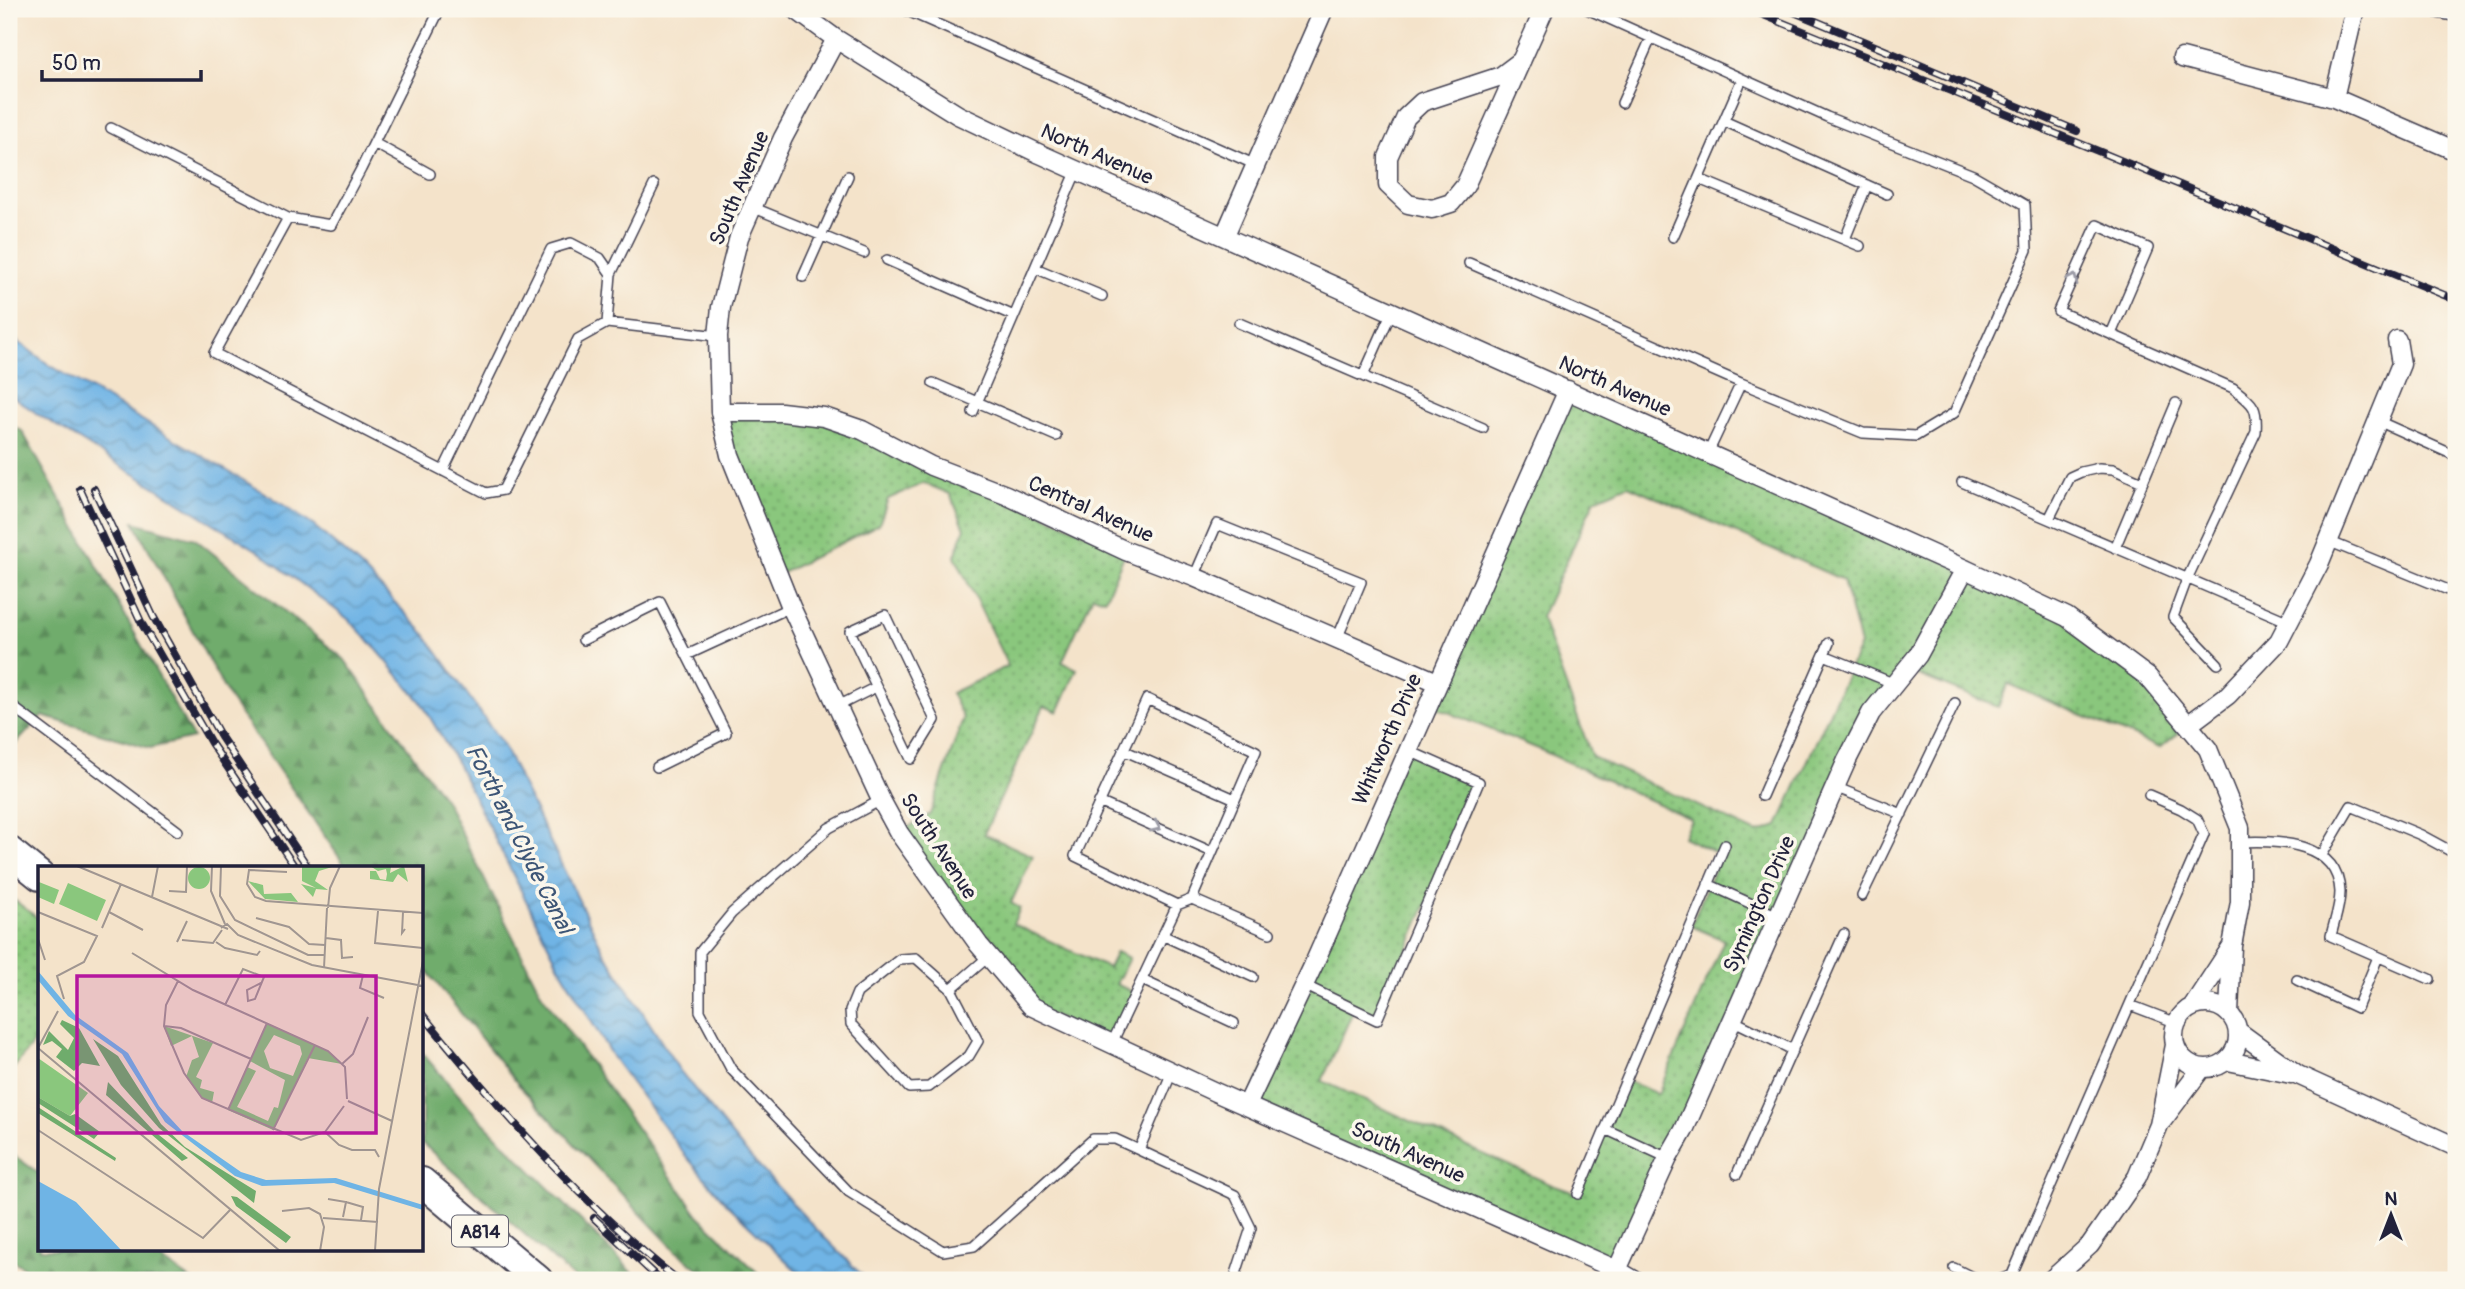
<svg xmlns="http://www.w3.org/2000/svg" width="2465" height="1289" font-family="Pangolin,sans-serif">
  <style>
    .green { fill: url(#green-dots); stroke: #56745c; stroke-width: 2; fill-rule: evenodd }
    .forest { fill: url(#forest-firs); stroke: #486754; stroke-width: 2 }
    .water { fill: url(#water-waves); stroke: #486b90; stroke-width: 2 }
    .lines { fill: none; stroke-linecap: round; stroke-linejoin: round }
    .lane-casing { stroke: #423f50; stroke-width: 12 }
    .street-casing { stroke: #423f50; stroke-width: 21 }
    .primary-casing { stroke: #423f50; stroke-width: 32 }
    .lane { stroke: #fff; stroke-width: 9 }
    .street { stroke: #fff; stroke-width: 18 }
    .primary { stroke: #fff; stroke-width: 28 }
    .rail-casing { stroke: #22223b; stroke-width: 8 }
    .rail { stroke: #fbf7ec; stroke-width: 5; stroke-dasharray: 16; stroke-linecap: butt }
    .oneway { stroke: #9c9ca7 }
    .labels { text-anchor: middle; stroke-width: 7; stroke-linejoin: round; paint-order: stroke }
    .shield { fill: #fbf7ec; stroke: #636270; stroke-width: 2 }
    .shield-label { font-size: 19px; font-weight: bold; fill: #22223b }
    .street-label { font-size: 21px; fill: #22223b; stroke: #fbf7ec }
    .water-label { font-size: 23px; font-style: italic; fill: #3d5576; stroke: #fbf7ec }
    .inset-road { fill: none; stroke: #a09691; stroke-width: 2 }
    .view { fill: #b5179e; fill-opacity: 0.15; stroke: #b5179e; stroke-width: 3.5 }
    .inset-edge { fill: none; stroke: #22223b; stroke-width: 3.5 }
  </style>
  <defs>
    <pattern id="green-dots" width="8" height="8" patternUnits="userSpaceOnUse" patternTransform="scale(1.75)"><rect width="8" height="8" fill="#8ac77d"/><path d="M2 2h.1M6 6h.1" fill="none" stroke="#70a168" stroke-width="1.8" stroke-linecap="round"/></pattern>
    <pattern id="forest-firs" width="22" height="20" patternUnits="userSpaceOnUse" patternTransform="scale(1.75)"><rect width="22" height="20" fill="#6fac6c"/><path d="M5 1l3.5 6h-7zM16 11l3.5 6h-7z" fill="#5b8c5a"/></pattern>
    <pattern id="water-waves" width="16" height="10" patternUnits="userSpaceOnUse" patternTransform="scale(1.75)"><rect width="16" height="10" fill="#6fb4e5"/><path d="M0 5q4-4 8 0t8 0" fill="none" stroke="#5b92bb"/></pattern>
  </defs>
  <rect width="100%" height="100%" fill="#fbf7ec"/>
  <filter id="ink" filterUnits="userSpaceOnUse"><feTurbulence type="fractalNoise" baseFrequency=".0143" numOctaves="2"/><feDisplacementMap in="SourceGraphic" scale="14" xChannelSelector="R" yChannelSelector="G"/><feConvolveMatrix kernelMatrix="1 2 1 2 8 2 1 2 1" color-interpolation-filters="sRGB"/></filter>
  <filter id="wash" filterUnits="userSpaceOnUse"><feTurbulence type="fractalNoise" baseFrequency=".00686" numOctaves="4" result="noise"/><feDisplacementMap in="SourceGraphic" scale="28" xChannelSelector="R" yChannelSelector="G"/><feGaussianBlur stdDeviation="1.57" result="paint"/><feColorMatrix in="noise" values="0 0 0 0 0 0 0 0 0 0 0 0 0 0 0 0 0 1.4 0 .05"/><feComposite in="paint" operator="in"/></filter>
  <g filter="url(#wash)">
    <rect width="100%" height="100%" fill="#f4e3ca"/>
    <path class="green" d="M1568,390L2067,617L2148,677L2188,725L2160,748L2008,684L1998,707L1906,670L1871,713L1617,1270L1247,1105L1407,750L1479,782L1377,1020L1354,1009L1322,1081L1552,1185L1578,1194L1624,1080L1658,1094L1724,940L1691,926L1720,855L1683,837L1691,819L1541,750L1428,704ZM1628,485L1843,580L1860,645L1778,826L1757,833L1592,757L1541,617L1595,499Z
      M720,412L824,417L1126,551L1105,599L1093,595L1062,662L1077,669L1058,712L1044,706L984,834L1033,856L1011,903L1020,908L1013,924L1108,968L1116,952L1129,958L1116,984L1135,993L1112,1043L1031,1006L899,833L930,814L963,718L951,693L1008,666L955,556L965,528L950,494L924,483L888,499L879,524L778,575Z
      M9,896L40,920V1034L9,1074Z"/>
    <path class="forest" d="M9,424L22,431L193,738L150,748L42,716L9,751Z
      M134,522L195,539L344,659L445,800L541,993L698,1215L765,1280H713L676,1251L522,1089L422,965V867H346L229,698Z
      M422,1053L476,1115L640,1280H576L422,1143Z
      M9,1152L40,1174V1249H146L191,1280H44L9,1258Z"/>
    <path class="water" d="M9,335L48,364L273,498L314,526L361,567L424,633L503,745L603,950L680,1071L742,1148L815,1228L867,1280H806L727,1204L684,1154L613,1058L560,968L458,765L421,702L373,645L348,619L258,551L39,415L9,394Z"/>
  </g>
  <g filter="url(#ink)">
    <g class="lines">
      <defs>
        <path id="lane" d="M903,9L1256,165
          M1587,9L1827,117L1973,175L2025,205L2027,250L1954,413L1916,436L1863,433L1741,383L1708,453
          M1622,103L1651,38
          M1724,121L1887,194
          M111,128L288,218L331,225L361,169L440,9
          M374,143L430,174
          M1699,179L1860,246
          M752,207L864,253
          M288,218L214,353L486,493L503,490L578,339L607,323L718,336
          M1673,237L1742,79
          M1845,239L1867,185
          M887,260L1014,316
          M1469,263L1741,383
          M1035,268L1102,296
          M611,274L654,185
          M803,277L848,176
          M1239,323L1483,428
          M2111,334L2148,248L2097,225L2058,311L2233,388C2253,404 2258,406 2256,432L2187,579L2173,617L2218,664
          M1363,376L1392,311
          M933,383L1056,436
          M973,412L1077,170
          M2378,421L2456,456
          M443,471L551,249L571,243L600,258L611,274L607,323
          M1962,482L2289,622
          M2049,519L2070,477L2081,472L2099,468L2113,469L2142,482
          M2328,541L2453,592L2456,591
          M2115,548L2176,403
          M1194,577L1217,524L1361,582L1337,639
          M885,615L935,720L911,759L850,631Z
          M583,640L660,602L726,733L657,767
          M687,655L791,607
          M1824,655L1895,684
          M9,704L178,831
          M838,706L876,687
          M1123,750L1235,799
          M1835,787L1902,814
          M1762,796L1829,643
          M881,800L829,828L732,913L700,952V1011L731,1069L849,1192L943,1251L974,1246L1093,1139H1115L1139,1150L1172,1072
          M1099,802L1212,852
          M2240,842C2278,840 2338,842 2340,892C2340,907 2334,922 2331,936L2430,979
          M2322,855L2351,806L2421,835L2456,854
          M1708,884L1778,916
          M1862,896L1955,703
          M1192,899L1270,933
          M1162,935L1253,977
          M1142,980L1234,1023
          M2297,980L2357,1008L2378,957
          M1304,985L1377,1020L1479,782L1407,750
          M951,989L916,958L900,959L857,993L850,1010L851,1024L909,1088L929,1087L969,1056L978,1041L951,989L988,957
          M2130,1005L2177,1023
          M1732,1020L1793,1050
          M1112,1043L1177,905L1075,856L1147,699L1256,751L1192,899L1177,905
          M1605,1129L1668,1158
          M1139,1150L1235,1195L1251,1228L1234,1280
          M1737,1174L1844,934
          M1578,1194L1725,845
          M1954,1268L1972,1277L1985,1280
          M1999,1280L2012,1275L2204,834L2197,819L2181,809L2149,795"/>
        <path id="street" d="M795,9L836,39L958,115L1040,154L1965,569L2067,617L2148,677L2208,749L2240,828V902L2232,946L2229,1013
          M2355,9L2334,98L2456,151
          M2439,9L2456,12
          M836,39L783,138L739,237L721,307L718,336L720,412L730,455L791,607L881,800L899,833L979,945L1031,1006L1215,1092L1617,1270L1634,1280
          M2182,58L2334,98
          M1521,61L1501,76L1422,102L1406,117L1388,157V185L1408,204L1432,209L1451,203L1465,186L1544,10L1543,9
          M1225,235L1324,9
          M720,412H781L824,417L862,430L931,466L1006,495L1126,551L1194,577L1437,682
          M2188,725L2228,695L2279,641L2319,564L2401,364L2397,340
          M2174 1036a32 32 0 1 1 64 0a32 32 0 1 1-64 0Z
          M2192,1007L2232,946
          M2239,1032L2298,1075L2456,1147
          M2228,1061L2291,1074
          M1247,1105L1313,966L1568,390
          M2162,1121L2202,1068
          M1617,1270L1668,1158L1684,1130L1847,760L1871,713L1918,655L1965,569
          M2051,1280L2090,1245L2137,1177L2159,1125L2175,1045"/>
        <path id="primary" d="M9,851L40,876
          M422,1182L538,1280"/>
      </defs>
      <use href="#lane" class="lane-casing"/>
      <use href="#street" class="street-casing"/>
      <use href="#primary" class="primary-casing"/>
      <use href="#lane" class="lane"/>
      <use href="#street" class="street"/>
      <use href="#primary" class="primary"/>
      <defs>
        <path id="rail" d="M1749,9L2098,151L2456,300
          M1787,9L2077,131
          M80,489L142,624L211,743L295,867
          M94,489L153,616L221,737L308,867
          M422,1014C499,1109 582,1204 678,1280
          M594,1218L660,1280"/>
      </defs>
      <use href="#rail" class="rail-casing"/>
      <use href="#rail" class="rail"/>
    </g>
    <defs><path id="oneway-chevron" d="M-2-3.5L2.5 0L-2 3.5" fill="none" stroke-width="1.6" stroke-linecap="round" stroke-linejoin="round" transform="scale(1.75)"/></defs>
    <g class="oneway">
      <use href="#oneway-chevron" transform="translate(2073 279) rotate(-65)"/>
      <use href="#oneway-chevron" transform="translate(1156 827) rotate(24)"/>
    </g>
  </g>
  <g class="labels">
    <rect class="shield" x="452" y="1215.5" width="56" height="31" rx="5"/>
    <g class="shield-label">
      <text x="480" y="1238">A814</text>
    </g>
    <g class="street-label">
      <text transform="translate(1097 154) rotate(24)" y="7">North Avenue</text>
      <text transform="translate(739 188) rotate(-67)" y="7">South Avenue</text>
      <text transform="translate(1615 386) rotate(24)" y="7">North Avenue</text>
      <text transform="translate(1091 509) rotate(24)" y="7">Central Avenue</text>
      <text transform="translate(1387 739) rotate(-66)" y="7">Whitworth Drive</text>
      <text transform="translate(939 846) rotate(57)" y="7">South Avenue</text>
      <text transform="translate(1759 904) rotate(-66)" y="7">Symington Drive</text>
      <text transform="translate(1408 1152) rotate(24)" y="7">South Avenue</text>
    </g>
    <g class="water-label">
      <text transform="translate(520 839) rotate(63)" y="8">Forth and Clyde Canal</text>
    </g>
  </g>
  <g transform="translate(38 866)">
    <rect width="385" height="385" fill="#f4e3ca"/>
    <path d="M264,0L294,1L281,5L277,15L290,24L278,23L275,31L263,18L278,22L264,15ZM332,0L353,1L352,7L366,0L370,16L360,8L355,16L332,13V5H338L342,13L348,14L349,8L348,3L340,5ZM210,15L225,19L226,28L253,27L260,36L227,33ZM229,157L290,185L304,198L270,192L235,264L190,244L209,201L218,205L199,241L230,255L236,241L240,242L247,214L212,195ZM236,169L262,180L264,188L255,210L232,202L226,185ZM126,160L175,177L158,211L164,214L162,222L176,226L174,237L164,232L148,211L154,194L161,191L154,170L133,180ZM0,192L50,227L32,250L0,231Z" fill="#8ac77d" fill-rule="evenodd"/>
    <path d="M24,154L41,162L62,200L44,197L36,205L18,191L24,183L14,175L5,179L11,165L30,184L36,172L22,158ZM55,173L80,190L123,258L147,281L218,325L216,337L121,262L83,219ZM70,216L116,265L150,292L144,295L68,229ZM0,231L32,250L37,248L62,266L56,273L0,237ZM0,241L78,292L77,295L0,247ZM193,330L199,331L253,371L248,377L198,340Z" fill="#6fac6c"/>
    <path d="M150 12a11 11 0 1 1 22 0a11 11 0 1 1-22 0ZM1,16L21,24L16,38L0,31ZM30,17L68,34L59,55L21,38Z" fill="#8ac77d"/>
    <path d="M0,105L37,149L90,187L121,240L144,265L203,306L228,314L298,312L385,339V344L296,317L224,320L197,310L127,256L84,188L30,150L0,114ZM0,315L38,336L84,385H0Z" fill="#6fb4e5"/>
    <path class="inset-road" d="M39,0L190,63M174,0L173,25L187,58M183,0L182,30L197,54L270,89H287M249,6L211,4L209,18L217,31L228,35L385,47M131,25L148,26L149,0M114,31L120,0M290,42L292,22L302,0M340,45L337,77L385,82M0,46L59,70L46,96L19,110L26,133M71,46L105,64M365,46L364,67L367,63M218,52L251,61L271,78L287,79M64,62L83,18M183,62L189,58L200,69L274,99L385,120M142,70L139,76L149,55M288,72L303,74L304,92L315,91M0,73L7,94M144,74L175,77L184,64M178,76L187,82L219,89L222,85M94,87L155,124L290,185L307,201L309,233M286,102L289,42M325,109L322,122L346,132M140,115L128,139L126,160L146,207L164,232L263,274L287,266L306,240M187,139L205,103L226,111L217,133L210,135L209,124L223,117M126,160L143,162L213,193M0,182L20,145M0,182L242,385M304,198L315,188L330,151M310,235L354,255M190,244L229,157M0,264L165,372L193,343M235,264L277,179M287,266L301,279L314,284H337L341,291M290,333L308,336L305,351M308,336L325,341L323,354M244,345L271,342L282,348L286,361L282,385M285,352L340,356M337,385L341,323L385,95"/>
    <path class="view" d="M39,110H338V267H39Z"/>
    <rect width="385" height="385" class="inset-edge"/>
  </g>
  <rect width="2465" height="1289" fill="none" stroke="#fbf7ec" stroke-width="35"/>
  <g transform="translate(2391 1215)" stroke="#fbf7ec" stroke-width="5" paint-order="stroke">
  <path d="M0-5L12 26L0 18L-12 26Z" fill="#22223b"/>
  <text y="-10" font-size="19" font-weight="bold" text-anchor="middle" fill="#22223b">N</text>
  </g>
  <path d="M42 70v10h159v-10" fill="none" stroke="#22223b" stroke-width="3.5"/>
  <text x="52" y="70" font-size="21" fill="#22223b" stroke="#fbf7ec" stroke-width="5" paint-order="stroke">50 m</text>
</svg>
